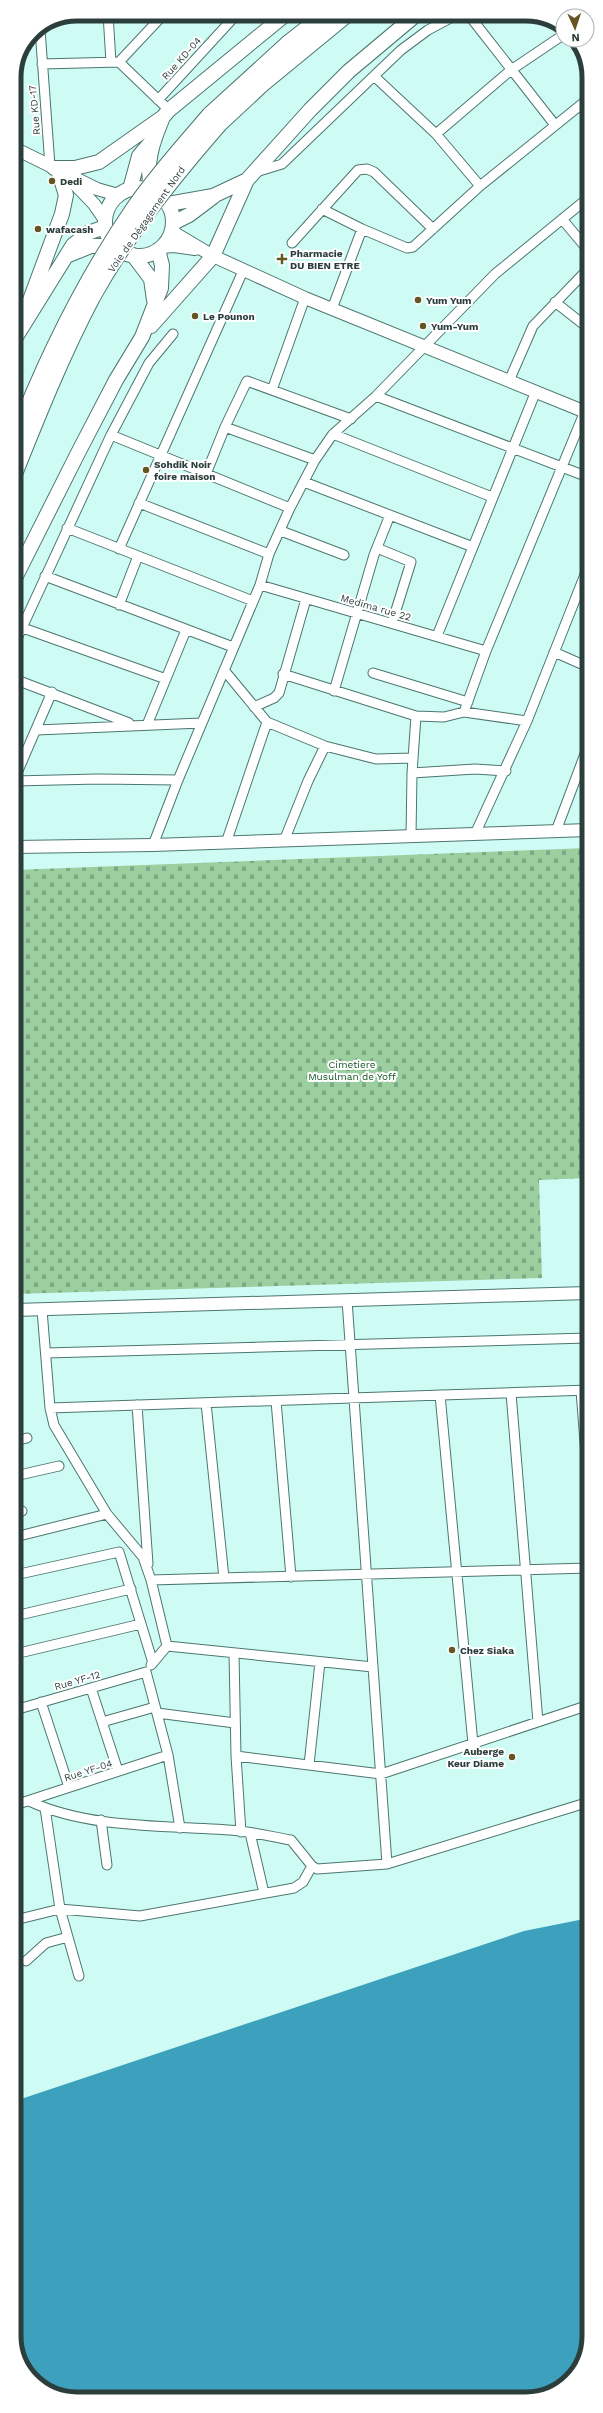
<svg xmlns="http://www.w3.org/2000/svg" width="603" height="2413" font-family="'Work Sans',sans-serif">
  <style>
    .cemetery { fill: url(#cemetery-stones) }
    .water { fill: #3da1be }
    .lines { fill: none; stroke-linecap: round; stroke-linejoin: round }
    .street-casing { stroke: #4c7670; stroke-width: 11 }
    .secondary-casing { stroke: #4c7670; stroke-width: 14 }
    .primary-casing { stroke: #4c7670; stroke-width: 16 }
    .highway-casing { stroke: #4c7670; stroke-width: 18 }
    .street { stroke: #fff; stroke-width: 9 }
    .secondary { stroke: #fff; stroke-width: 12 }
    .primary { stroke: #fff; stroke-width: 14 }
    .highway { stroke: #fff; stroke-width: 16 }
    .highway-bridge-casing { stroke: #4c7670; stroke-width: 18; stroke-linecap: butt }
    .highway-bridge { stroke: #fff; stroke-width: 16 }
    .poi-dot { fill: #655522; stroke: #fff; stroke-width: 1.5 }
    .labels { text-anchor: middle; stroke-width: 4; stroke-linejoin: round; paint-order: stroke }
    .street-label { font-size: 10px; fill: #2c3e3b; stroke: #fff }
    .poi-label { font-size: 10px; font-weight: bold; fill: #2c3e3b; stroke: #fff; text-anchor: start }
    .park-label { font-size: 10px; fill: #155623; stroke: #fff }
    .rim { fill: none; stroke: #2c3e3b; stroke-width: 5 }
  </style>
  <defs>
    <pattern id="cemetery-stones" width="16" height="16" patternUnits="userSpaceOnUse"><rect width="16" height="16" fill="#9ccfa0"/><path d="M2 7V4a2 2 0 0 1 4 0v3zM10 15v-3a2 2 0 0 1 4 0v3z" fill="#7fa984"/></pattern>
  </defs>
  <rect width="100%" height="100%" fill="#cefcf4"/>
  <path class="cemetery" d="M588,848V1178L539,1180L542,1278L15,1294L14,870Z"/>
  <path class="water" d="M589,1918V2336L573,2377L538,2398L73,2399L35,2383L15,2348V2101L524,1931Z"/>
  <g class="lines">
    <defs>
      <path id="street" d="M108,14L111,62
        M468,14L555,125
        M40,29L50,166
        M119,62L169,110
        M119,62L164,14
        M42,64L119,62
        M375,77L436,134L480,186
        M158,100L237,14
        M436,134L511,70L563,35
        M14,166L20,151
        M256,172L282,164L401,50L428,30L458,14
        M322,209L362,229L407,248L413,247L480,186L588,99
        M562,219L588,250
        M292,243L358,170L367,169L374,172L433,229
        M555,302L588,328
        M332,309L362,229
        M509,381L533,326L588,269
        M272,390L305,298
        M376,396L588,477
        M225,427L315,460
        M333,434L492,497
        M111,435L149,363L173,334
        M206,474L225,427L247,381L351,419
        M304,482L473,547
        M139,503L269,554
        M67,528L253,601
        M281,531L344,555
        M377,548L411,562L392,623
        M119,549L243,271
        M45,576L233,647
        M260,585L486,651
        M119,605L138,556
        M23,628L166,679
        M437,636L536,391
        M14,645L111,435L290,508
        M554,652L588,667
        M224,670L267,722L325,746L376,759L413,758
        M373,673L468,702
        M283,674L416,716L444,717L464,712L527,721
        M14,679L129,723
        M334,691L374,555L390,515
        M254,707L274,698L279,693L306,599
        M464,712L486,651L585,411
        M147,725L186,630
        M37,730L201,723
        M412,773L475,769L506,771
        M14,780L52,692
        M14,781L98,779L178,780
        M556,831L588,746
        M475,834L527,721L588,567
        M411,836L412,773L416,716
        M284,841L308,781L325,746
        M226,843L267,722
        M153,845L178,780L260,585L269,554L290,508L315,460L333,434L376,396L495,274L588,198
        M347,1300L387,1864
        M42,1310L50,1408L54,1425L107,1514L143,1557L151,1580L167,1646
        M46,1353L588,1338
        M581,1391L589,1493
        M511,1393L538,1722
        M440,1395L473,1744
        M276,1401L291,1577
        M206,1403L224,1578
        M137,1405L148,1564
        M50,1408L589,1390
        M15,1441L27,1438
        M15,1476L59,1466
        M15,1513L22,1511
        M15,1537L107,1514
        M15,1575L119,1552L153,1663
        M151,1580L589,1568
        M15,1616L131,1589
        M167,1646L373,1667
        M234,1653L236,1756L241,1832
        M15,1654L141,1624
        M151,1665L167,1646
        M146,1672L168,1755L180,1828
        M91,1688L118,1771
        M41,1702L69,1787
        M15,1710L146,1672
        M157,1713L235,1723
        M102,1722L155,1707
        M236,1756L381,1774L589,1705
        M309,1765L320,1662
        M15,1789L20,1803
        M29,1801C91,1830 172,1825 240,1831C257,1833 274,1837 291,1840L312,1866L317,1869L387,1864L589,1802
        M15,1805L168,1755
        M45,1808L60,1909L79,1976
        M101,1820L107,1865
        M250,1833L264,1893
        M15,1920L60,1909L140,1916L294,1888L303,1882L312,1866
        M26,1961L46,1943L68,1937"/>
      <path id="secondary" d="M14,148L97,189L118,195
        M70,179L94,204L105,220
        M171,231L213,256L305,298L588,413
        M162,247L174,246L195,249
        M14,847L153,845L588,830
        M15,1310L588,1293"/>
      <path id="primary" d="M54,168H75L99,162L163,117L169,110L286,14
        M105 222a34 34 0 1 1 68 0a34 34 0 1 1-68 0Z
        M130,189L139,156L151,142
        M152,190C144,164 153,141 163,117
        M168,204L213,196L247,180L310,110L349,71L417,14
        M173,223L189,215L213,197
        M133,255L151,279L154,300
        M66,256L91,246H114
        M151,326L213,256L247,180
        M20,327L62,214L66,195L58,170
        M14,340L73,245L88,233L105,227
        M14,580L79,451L116,380L142,337L161,288L162,265L158,250"/>
      <path id="highway" d="M210,115L290,42L326,14
        M219,124L263,83L347,14"/>
    </defs>
    <use href="#street" class="street-casing"/>
    <use href="#secondary" class="secondary-casing"/>
    <use href="#primary" class="primary-casing"/>
    <use href="#highway" class="highway-casing"/>
    <use href="#street" class="street"/>
    <use href="#secondary" class="secondary"/>
    <use href="#primary" class="primary"/>
    <use href="#highway" class="highway"/>
    <defs>
      <path id="highway-bridge" d="M14,442C46,359 84,281 135,207C157,175 184,145 210,115
        M14,474C38,414 62,354 92,297C127,234 172,178 219,124"/>
    </defs>
    <use href="#highway-bridge" class="highway-bridge-casing"/>
    <use href="#highway-bridge" class="highway-bridge"/>
  </g>
  <g class="poi-dot">
    <circle cx="52" cy="181" r="4"/>
    <circle cx="38" cy="229" r="4"/>
    <path d="M280 253h4v4h4v4h-4v4h-4v-4h-4v-4h4z"/>
    <circle cx="418" cy="300" r="4"/>
    <circle cx="195" cy="316" r="4"/>
    <circle cx="423" cy="326" r="4"/>
    <circle cx="146" cy="470" r="4"/>
    <circle cx="452" cy="1650" r="4"/>
    <circle cx="512" cy="1757" r="4"/>
  </g>
  <g class="labels">
    <g class="street-label">
      <text transform="translate(181 58) rotate(-48)" y="4">Rue KD-04</text>
      <text transform="translate(34 110) rotate(-95)" y="4">Rue KD-17</text>
      <text transform="translate(146 219) rotate(-55)" y="4">Voie de Dégagement Nord</text>
      <text transform="translate(376 607) rotate(16)" y="4">Medima rue 22</text>
      <text transform="translate(77 1680) rotate(-16)" y="4">Rue YF-12</text>
      <text transform="translate(88 1770) rotate(-18)" y="4">Rue YF-04</text>
    </g>
    <g class="poi-label">
      <text x="60" y="185">Dedi</text>
      <text x="46" y="233">wafacash</text>
      <text x="290" y="257">Pharmacie<tspan x="290" dy="12">DU BIEN ETRE</tspan></text>
      <text x="426" y="304">Yum Yum</text>
      <text x="203" y="320">Le Pounon</text>
      <text x="431" y="330">Yum-Yum</text>
      <text x="154" y="468">Sohdik Noir<tspan x="154" dy="12">foire maison</tspan></text>
      <text x="460" y="1654">Chez Siaka</text>
      <text x="504" y="1755" text-anchor="end">Auberge<tspan x="504" dy="12">Keur Diame</tspan></text>
    </g>
    <g class="park-label">
      <text x="352" y="1068">Cimetiere<tspan x="352" dy="12">Musulman de Yoff</tspan></text>
    </g>
  </g>
  <path d="M0 0H603V2413H0ZM77 21H526A56 56 0 0 1 582 77V2336A56 56 0 0 1 526 2392H77A56 56 0 0 1 21 2336V77A56 56 0 0 1 77 21Z" fill="#fff" fill-rule="evenodd"/>
  <path class="rim" d="M77 21H526A56 56 0 0 1 582 77V2336A56 56 0 0 1 526 2392H77A56 56 0 0 1 21 2336V77A56 56 0 0 1 77 21Z"/>
  <g transform="translate(575 28) rotate(177)"><circle r="19" fill="#ffffff" stroke="#abb2b1"/>
  <path d="M0-3L7 15L0 10L-7 15Z" fill="#655522"/>
  <text y="-6" font-size="11" font-weight="bold" text-anchor="middle" fill="#2c3e3b">N</text>
  </g>
</svg>
